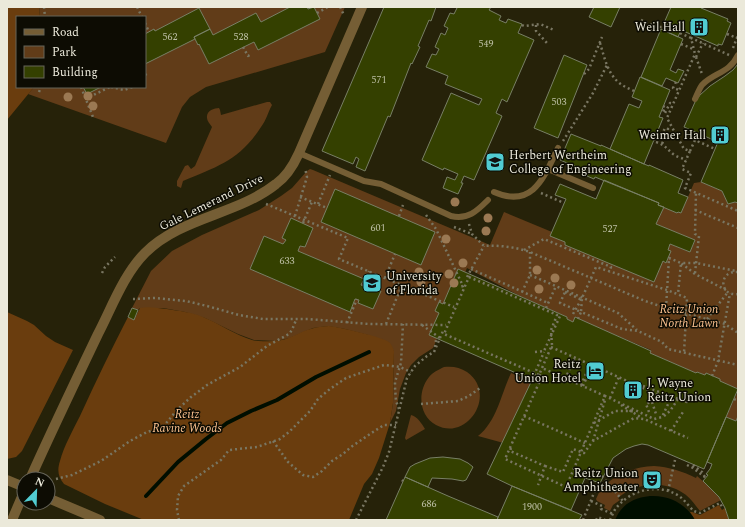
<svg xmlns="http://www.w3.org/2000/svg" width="745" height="527" font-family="Spectral,serif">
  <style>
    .green { fill: #613c18 }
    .forest { fill: #6a3d0e }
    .water { fill: #000e00 }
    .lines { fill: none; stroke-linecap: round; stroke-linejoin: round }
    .stream { stroke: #000e00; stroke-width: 4 }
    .building { fill: #344000; stroke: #787f65 }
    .path { stroke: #797662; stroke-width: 2.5; stroke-dasharray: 2 3; stroke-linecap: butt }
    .service { stroke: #755e35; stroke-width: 6 }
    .minor { stroke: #755e35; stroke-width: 10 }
    .tree { fill: #9b7953 }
    .labels { text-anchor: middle; stroke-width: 3; stroke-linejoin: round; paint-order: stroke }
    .number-label { font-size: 10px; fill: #bdbfa4 }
    .poi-label { font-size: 12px; fill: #ebe9da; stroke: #0d0c03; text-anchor: end }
    .street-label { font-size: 12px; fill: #ebe9da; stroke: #0d0c03 }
    .park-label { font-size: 12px; font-style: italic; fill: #fbc18f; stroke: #0d0c03 }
  </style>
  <rect width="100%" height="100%" fill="#262209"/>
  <path class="green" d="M39,7H345L325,52L206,87L190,97L182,107L166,143L28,94L34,87H145V17H40Z
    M267,102H270L272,105C268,112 266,121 261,127C239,161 218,166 183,181L181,188L177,186V181L185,166L188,165L191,169L195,166L212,127C210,124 207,121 207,118C206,111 214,108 219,108L220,110L221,115Z
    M310,169L313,170L490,245L504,212L552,232L666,262L668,250L670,244L690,252L695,241L656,224L664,207L677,213L678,212L681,213L694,183L701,182L722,191L728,204L735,202L738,203V389L698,372L696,373L650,353L651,350L575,318L573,322L567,319V317L520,296L467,268L433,348L419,357L411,365L406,373L400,389L396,411L390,423L393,403L394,351L368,335L345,329L328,326L313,328L290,338L276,341L254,340L238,334L205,318L185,312L163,308H140L138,310L132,308L151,271L172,251L202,235L259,210L281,196L292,188L307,171Z
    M444,367C452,366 460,367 467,372C498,394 467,442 436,425C419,416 417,392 429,377C433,372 438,370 444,367Z
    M511,373L544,387L518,447L478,436C497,421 501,394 511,373Z
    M738,391V416L736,421L726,417Z
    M411,415C417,416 422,424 425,429L406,440L405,438Z
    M654,466C669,467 682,471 696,478L697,476L712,489L721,500L700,511C695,505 690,497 683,493C664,480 635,483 618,498L620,500L613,505L610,511L604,508L605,505L597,501L596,499L604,482L606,484C621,472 635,467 654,466Z"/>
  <path class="forest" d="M7,7H39L40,17H17V87H34L7,120Z
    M140,308C148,306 159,308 167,309C179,311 191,312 203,317C220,324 235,335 252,340C259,342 267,341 274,341C288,341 300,331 314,328C318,327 324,326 329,326C339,327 384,337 390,343C392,346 393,348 394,351L393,403L390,423L379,458L372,474L364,484L349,520H144L105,504L64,484C58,477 57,470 60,461C64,446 73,430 80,416C95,383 111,350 128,317L134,320Z
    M7,312L27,321L34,325L46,336L55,342L73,350L22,451L16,457L7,459Z
    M719,505L722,510L725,508L729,520H695L690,512H692L700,515Z"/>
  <path class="water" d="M650,496C669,495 685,503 695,520H615C622,504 633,498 650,496Z"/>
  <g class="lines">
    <path class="stream" d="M146,496L178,462L206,439L227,423L251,411L277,400L316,377L369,352"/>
  </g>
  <path class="building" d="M290,7H307L308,9L314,7L320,19L258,50L254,42L209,64L199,44L198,45L194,37L210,29L213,35L256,13L261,22Z
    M384,7H436L431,21L429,20L418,46L420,47L412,64L411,63L390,117L388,116L365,171L356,167L359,159L356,157L353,164L322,151Z
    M455,7H491L489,10L501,16L499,20L506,23L508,19L522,24L518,33L534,40L507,102L502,99L496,113L502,116L474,180L464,176L461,183H463L458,194L443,188L447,177L455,180L458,174L444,168L443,170L422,160L451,93L479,105L482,99L445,84L448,76L426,67L432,54L436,55L439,49L435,47L441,33L445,35L448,28L444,26L450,13L454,14L457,8Z
    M594,7H620L611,27L589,17Z
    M671,7H702L701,8L728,19L727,21L731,23L722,45L718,44V46L681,30L678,37L667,32L670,26L664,23Z
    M199,8L210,29L194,37L195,39L145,64V34L154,29L155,31Z
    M661,29L683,39L670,70L676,73L678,69L684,71L678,83L666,78L662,86L641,77Z
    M564,55L587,65L558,138L534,128Z
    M738,64V203L735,202L728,204L722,191L701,182L718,142L684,127L695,102L700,95L710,86L725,76L733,70Z
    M640,77L670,90L659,117L663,118L644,164L610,149L629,104L639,108L642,101L632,97Z
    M83,87H101L87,94Z
    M571,134L601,146V145L610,149L644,164L649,166V165L683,180L678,193L688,197L681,213L678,212L677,213L658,205L659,203L595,177L594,179L587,176L589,172L560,160Z
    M604,180L659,203L658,205L664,207L656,224L695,240L690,252L670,244L668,250L671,251L666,263L663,261L654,282L565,245V242L550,236L566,199L555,195L560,184L596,199Z
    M335,189L435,232L421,265L321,222Z
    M291,218L313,228L305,247L300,246L298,251L364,279L361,285L365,287L366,284L381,291L373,309L358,303L359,300L355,299L350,312L250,269L264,236L283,244L286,240L282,238Z
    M458,269L567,317V319L573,322L575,317L651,351L650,353L696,373L697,372L705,375L706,373L720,379V381L738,389L704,469L648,445L642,444L634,446L626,449L613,458L600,483L585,478L571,510L512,486L487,474L532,380L429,335L439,313L435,311L439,302L443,304Z
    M132,308L138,310L134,320L128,317Z
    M738,416V520H729L725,508L719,497L703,481L708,475L706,474L710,469L712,464L707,462L726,417L736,421Z
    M443,457L460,459L468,463L473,467L466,480L463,481L452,479L432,478L428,487L405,477L410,467L415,464L430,458Z
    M405,477L448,496L498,517L497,520H386Z
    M512,486L582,515L579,520H497Z"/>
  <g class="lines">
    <path class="path" d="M44,7L45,17
      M137,7L142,17
      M340,7L344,15
      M317,13L328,7
      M641,20L657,27H663L669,29
      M145,23L149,32
      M522,25L524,26L540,24L554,30
      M536,25V31L547,43
      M680,33L691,38
      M727,34L737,38
      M600,43C604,56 607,71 617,81C622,86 628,88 634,91
      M681,44L693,49
      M243,47L248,56L252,54
      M733,48L738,35
      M729,55L691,38L695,54L667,118L684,149L690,151L682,169L691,173L685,188L738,211
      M696,57L702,74
      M696,57L703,43
      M584,74L589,69L602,37
      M145,75L148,73
      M676,82L673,88L679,90
      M81,87L93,117
      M111,87L124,90L133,87
      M39,92L41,87
      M85,99L110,87
      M663,106L665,107L663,112L665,113L670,103L673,104
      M654,139H660L665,128L668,129L662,144
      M563,141L593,93L607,65
      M656,142C665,145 667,149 673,154C677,157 682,158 686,160
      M690,151L695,140L715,149
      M541,193L564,203
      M300,197L327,208
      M266,204L348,238L339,259L454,307
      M318,204L330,175
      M695,210L738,228
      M426,215L436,229L463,286L459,287
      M295,216L307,177L305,168
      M399,216L403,205
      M303,223L312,202
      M469,224L472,234L484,246C500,245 515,247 530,252L645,301L666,308L725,324L738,333
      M454,227L472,234
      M524,250L544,239L611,267L609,272
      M471,269L548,303
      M738,272C718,270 719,297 738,294
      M102,273L105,267L115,257
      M695,273L699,236L695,234L696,193
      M530,275L618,313L637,330
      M467,277L484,246
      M469,277L557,315L551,330L552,345L539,375L444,334Z
      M385,278L395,254
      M363,286L369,271
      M726,290L695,274L681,263H696L736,271
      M522,292L530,275V252
      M565,292L580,299L582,298L581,312L560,303Z
      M133,299L155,298L186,301L207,306L239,315L263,319H308L369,324L446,325
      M546,308L556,286
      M666,308L669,258L681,263L678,294
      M573,314L582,298L596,267L667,290L687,298L684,353
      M578,319L581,312L622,329L638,331L662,342L668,349L738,365
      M707,319L728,292
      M347,323L357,299
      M386,324L402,285
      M422,325L440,338
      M435,347L436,340
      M551,347L670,400L662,417L654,419L605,396
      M535,352L544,351L561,314
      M539,375L542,376L505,459L566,487L605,396L542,368
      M712,376L718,361L730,293
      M565,379L575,358
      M532,380L544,352
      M581,385L590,365
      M583,386L592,365
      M643,386L687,402L691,395
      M610,398L619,377
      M734,399L738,401
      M652,402L656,414
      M421,404L458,401L469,396L480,388
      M621,405L642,418
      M399,409L396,401L395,387V382L401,363L403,324
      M649,412L646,404L658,399
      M524,416L585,443
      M664,416L670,411L678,399
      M594,423L615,411H631L635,412
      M163,427L175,431
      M671,431L683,412
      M273,441L288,462L303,475L313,477L322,471L332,461L343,454L351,447L373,432L384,425H396
      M593,441L605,400
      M511,448L510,451L545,466L538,485
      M687,465L693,468L706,478
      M693,465L702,472L705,477
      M545,466L563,472L573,449L584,453L593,441L634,418L644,419L688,438
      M602,476L623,501
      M56,479L72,475L101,461L130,441L147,432L163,427L177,410L191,397L207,385L240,367L267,346L289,334L292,330L296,320
      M402,480L403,481
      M668,491L675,460
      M591,501L602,506L601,509L613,514
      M179,520L177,510L178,496L184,486L221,460L229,450L257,447L280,439L289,432L310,411L318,399L330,389L346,378L384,365L400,367L411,372
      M356,520L383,467L389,452L407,378L415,366L427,356L434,352L443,331
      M583,520L598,483
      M596,520L598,517L605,520
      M610,520C612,516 614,510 617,507C632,489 659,483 679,496C685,500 689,507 694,511C696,512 698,512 700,513L720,503L722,507L724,506"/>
    <path class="service" d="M695,99C697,95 699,89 702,85C714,72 729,74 738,55
      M299,153L364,181L381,184L451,216C468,220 477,211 488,200
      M548,169L593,188
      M494,192C533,209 544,177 558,148"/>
    <path class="minor" d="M30,479C52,430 75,382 98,334C112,307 124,274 145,253C181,217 237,215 276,184C286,177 294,164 299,153L362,7
      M7,480L24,487
      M48,498L100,520
      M12,520L24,492"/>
  </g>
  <g class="tree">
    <circle cx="88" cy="96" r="4.5"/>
    <circle cx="68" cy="97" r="4.5"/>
    <circle cx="93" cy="106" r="4.5"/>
    <circle cx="455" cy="202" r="4.5"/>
    <circle cx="488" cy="218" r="4.5"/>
    <circle cx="486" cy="231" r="4.5"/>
    <circle cx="446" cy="239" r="4.5"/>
    <circle cx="463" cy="263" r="4.5"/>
    <circle cx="537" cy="270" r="4.5"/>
    <circle cx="419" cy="272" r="4.5"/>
    <circle cx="449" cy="274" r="4.5"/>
    <circle cx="555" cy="278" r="4.5"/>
    <circle cx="421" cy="282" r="4.5"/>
    <circle cx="454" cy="283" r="4.5"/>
    <circle cx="571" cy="285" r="4.5"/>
    <circle cx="539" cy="289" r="4.5"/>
  </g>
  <defs>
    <symbol id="building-square" viewBox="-11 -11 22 22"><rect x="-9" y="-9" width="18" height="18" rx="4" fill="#51ccd2" stroke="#0d0c03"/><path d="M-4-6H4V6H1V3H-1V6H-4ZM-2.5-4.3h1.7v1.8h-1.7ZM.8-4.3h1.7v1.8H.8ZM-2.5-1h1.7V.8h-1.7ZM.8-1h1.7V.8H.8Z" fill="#111"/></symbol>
    <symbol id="university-square" viewBox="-11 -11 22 22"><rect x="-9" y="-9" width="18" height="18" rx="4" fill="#51ccd2" stroke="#0d0c03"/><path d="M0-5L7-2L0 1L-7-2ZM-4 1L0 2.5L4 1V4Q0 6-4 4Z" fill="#111"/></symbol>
    <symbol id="hotel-square" viewBox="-11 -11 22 22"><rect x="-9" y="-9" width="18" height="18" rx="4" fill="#51ccd2" stroke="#0d0c03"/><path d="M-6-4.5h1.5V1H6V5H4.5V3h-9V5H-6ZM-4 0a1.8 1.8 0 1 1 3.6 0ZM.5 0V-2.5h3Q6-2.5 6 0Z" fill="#111"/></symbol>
    <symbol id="theatre-square" viewBox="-11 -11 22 22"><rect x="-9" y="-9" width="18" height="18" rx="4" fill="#51ccd2" stroke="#0d0c03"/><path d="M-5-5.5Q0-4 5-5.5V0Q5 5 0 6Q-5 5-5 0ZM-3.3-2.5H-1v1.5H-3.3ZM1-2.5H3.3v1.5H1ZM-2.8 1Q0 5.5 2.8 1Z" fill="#111"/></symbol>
  </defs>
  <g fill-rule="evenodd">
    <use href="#building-square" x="688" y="16" width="22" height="22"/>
    <use href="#building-square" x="709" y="124" width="22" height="22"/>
    <use href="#university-square" x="484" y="151" width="22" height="22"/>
    <use href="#university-square" x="361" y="272" width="22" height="22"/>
    <use href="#hotel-square" x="584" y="360" width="22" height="22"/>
    <use href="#building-square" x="622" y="379" width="22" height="22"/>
    <use href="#theatre-square" x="641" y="469" width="22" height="22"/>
  </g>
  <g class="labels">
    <g class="number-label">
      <text x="170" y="40">562</text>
      <text x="241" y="40">528</text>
      <text x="486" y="47">549</text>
      <text x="379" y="83">571</text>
      <text x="559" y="105">503</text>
      <text x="378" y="231">601</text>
      <text x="610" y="232">527</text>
      <text x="287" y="264">633</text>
      <text x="429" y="507">686</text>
      <text x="532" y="510">1900</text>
    </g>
    <g class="poi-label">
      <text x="685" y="31">Weil Hall</text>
      <text x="706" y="139">Weimer Hall</text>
      <text x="509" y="159" text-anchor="start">Herbert Wertheim<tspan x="509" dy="14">College of Engineering</tspan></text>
      <text x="386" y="280" text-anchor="start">University<tspan x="386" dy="14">of Florida</tspan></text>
      <text x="581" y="368">Reitz<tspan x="581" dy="14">Union Hotel</tspan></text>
      <text x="647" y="387" text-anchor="start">J. Wayne<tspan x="647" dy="14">Reitz Union</tspan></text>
      <text x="638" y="477">Reitz Union<tspan x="638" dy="14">Amphitheater</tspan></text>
    </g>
    <g class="street-label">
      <text transform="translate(211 202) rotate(-26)" y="4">Gale Lemerand Drive</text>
    </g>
    <g class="park-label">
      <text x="689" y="313">Reitz Union<tspan x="689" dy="14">North Lawn</tspan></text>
      <text x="187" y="418">Reitz<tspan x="187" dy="14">Ravine Woods</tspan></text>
    </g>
  </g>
  <rect width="745" height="527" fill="none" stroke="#ebe9da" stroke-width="16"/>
  <rect x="16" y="16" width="130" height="72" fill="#0d0c03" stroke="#666459"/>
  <rect x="24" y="29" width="20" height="6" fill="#755e35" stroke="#666459"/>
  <text x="52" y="36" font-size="12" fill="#ebe9da">Road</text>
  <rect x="24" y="46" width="20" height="12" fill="#613c18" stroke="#666459"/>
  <text x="52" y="56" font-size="12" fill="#ebe9da">Park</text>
  <rect x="24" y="66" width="20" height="12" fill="#344000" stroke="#666459"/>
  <text x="52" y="76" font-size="12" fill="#ebe9da">Building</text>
  <g transform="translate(36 491) rotate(23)"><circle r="19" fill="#0d0c03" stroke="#666459"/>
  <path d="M0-3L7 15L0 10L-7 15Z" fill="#51ccd2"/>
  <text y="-6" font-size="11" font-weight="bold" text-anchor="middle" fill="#ebe9da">N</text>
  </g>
</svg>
